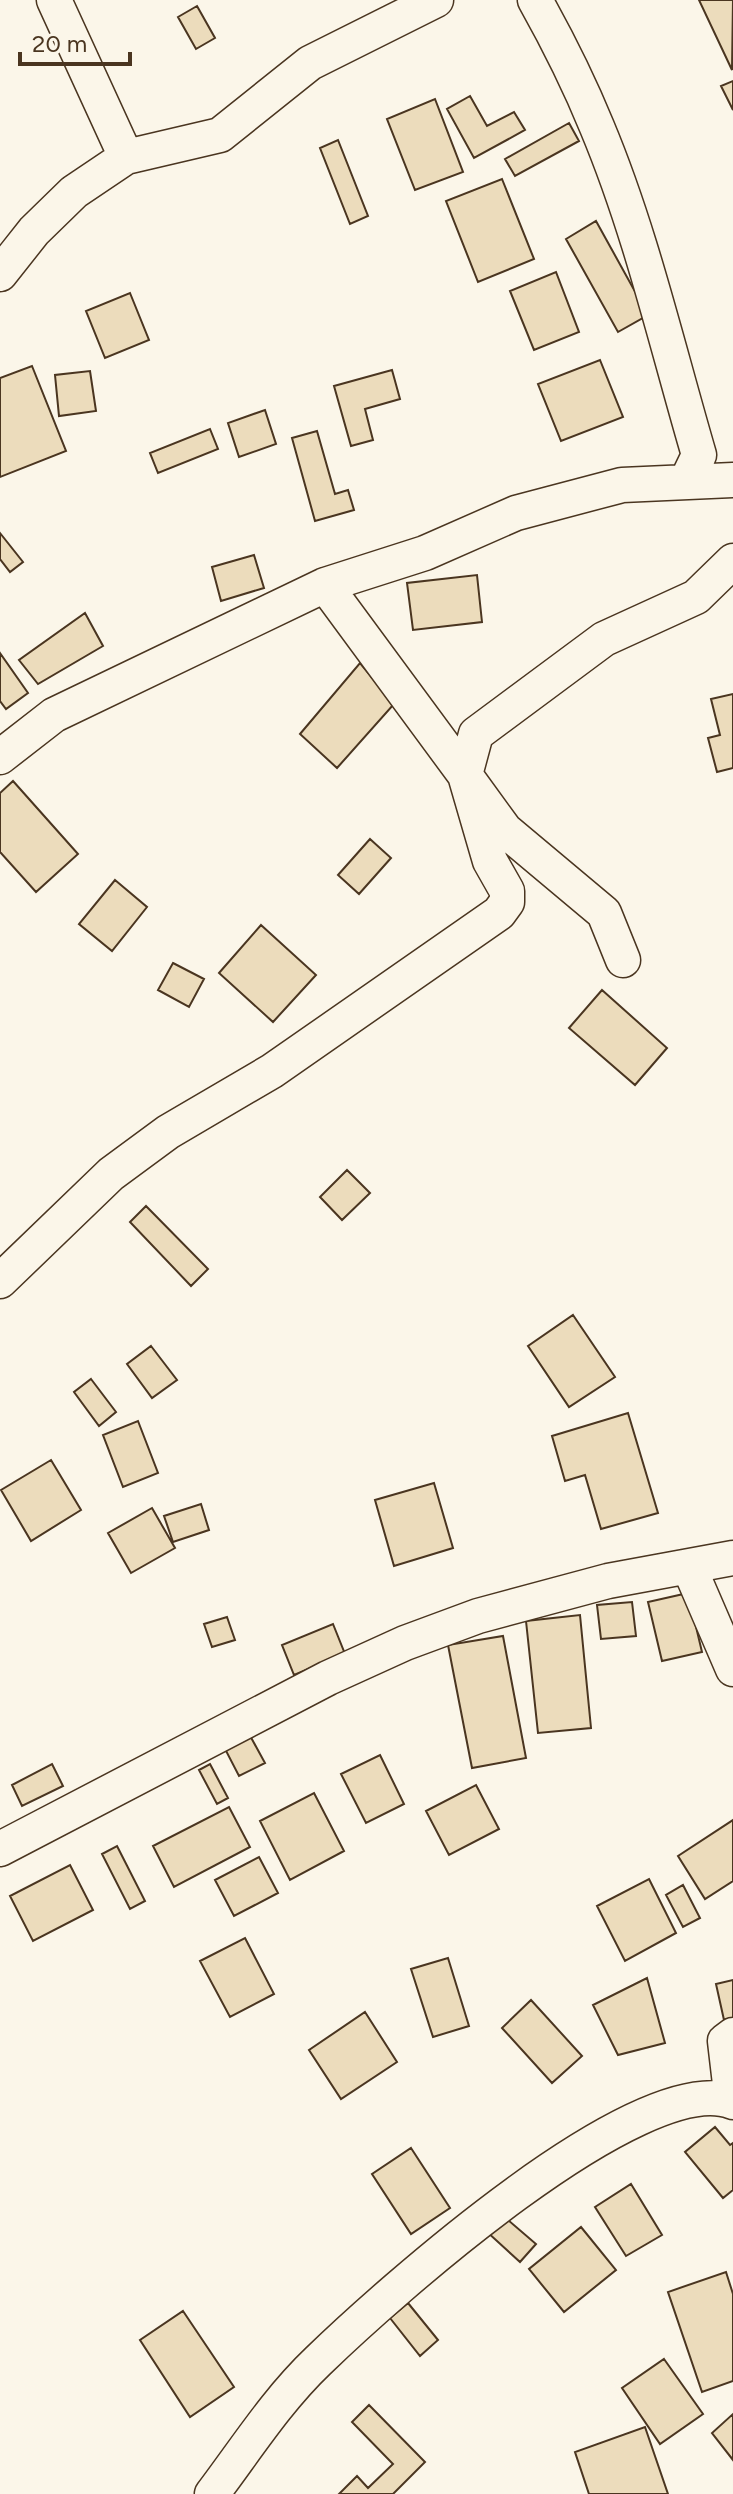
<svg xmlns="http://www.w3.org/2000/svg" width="733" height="2494" font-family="Figtree,sans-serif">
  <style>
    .building { fill: #ecdcbc; stroke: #4a3520; stroke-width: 2 }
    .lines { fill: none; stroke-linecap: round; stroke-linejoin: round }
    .street-casing { stroke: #4a3520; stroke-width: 37 }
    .street { stroke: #fbf6e9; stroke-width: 34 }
  </style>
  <rect width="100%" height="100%" fill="#fbf6e9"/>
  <path class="building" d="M699,0H733L732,70Z
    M197,6L215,38L196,49L178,17Z
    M733,81V110L721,86Z
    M470,96L487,126L514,112L525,130L474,158L447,109Z
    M435,99L463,172L415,190L387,119Z
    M569,123L579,141L515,176L505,159Z
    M338,140L368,216L350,224L320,148Z
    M502,179L534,259L478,282L446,201Z
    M596,221L648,315L618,332L566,239Z
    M556,272L579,332L534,350L510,291Z
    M130,293L149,340L105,358L86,311Z
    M600,360L623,417L561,441L538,384Z
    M32,366L66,451L0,477V378Z
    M392,370L400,399L365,409L373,440L351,446L334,386Z
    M90,371L96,411L59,416L55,375Z
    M265,410L276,444L239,457L228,423Z
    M210,429L218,449L158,473L150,453Z
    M317,431L335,494L348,490L354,510L315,521L292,438Z
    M0,533L23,562L10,572L0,559Z
    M254,555L264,588L221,601L212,567Z
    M477,575L482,622L413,630L407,583Z
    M85,613L103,646L38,684L19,660Z
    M0,653L28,693L6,709L0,701Z
    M360,663L394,704L337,768L300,734Z
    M733,694V768L717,772L708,738L720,735L711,699Z
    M13,781L78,854L36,892L0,852V793Z
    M370,839L391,858L359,894L338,875Z
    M115,880L147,907L112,951L79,924Z
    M261,925L316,975L273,1022L219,973Z
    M173,963L204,979L189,1007L158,990Z
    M602,990L667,1048L635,1085L569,1028Z
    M347,1170L370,1193L342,1220L320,1197Z
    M146,1206L208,1269L191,1286L130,1222Z
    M573,1315L615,1377L569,1407L528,1346Z
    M151,1346L177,1380L152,1398L127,1364Z
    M91,1379L116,1412L99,1426L74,1392Z
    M628,1413L658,1513L601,1529L585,1475L565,1481L552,1436Z
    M138,1421L158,1473L123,1487L103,1435Z
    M51,1460L81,1510L31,1541L1,1490Z
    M434,1483L453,1548L394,1566L375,1500Z
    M201,1504L209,1530L173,1542L164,1516Z
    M152,1508L175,1548L131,1573L108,1533Z
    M688,1593L702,1652L662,1661L648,1602Z
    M632,1602L636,1636L601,1639L597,1605Z
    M580,1615L591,1728L538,1733L526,1621Z
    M227,1617L235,1640L212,1647L204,1624Z
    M333,1624L345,1654L294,1675L282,1645Z
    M503,1636L526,1758L472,1768L448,1645Z
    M248,1732L265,1763L239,1776L223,1745Z
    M380,1755L404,1804L366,1823L341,1774Z
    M52,1764L63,1786L22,1806L12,1785Z
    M210,1764L228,1798L217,1804L199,1770Z
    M476,1785L499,1829L449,1855L426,1811Z
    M314,1793L344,1851L290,1880L260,1821Z
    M229,1807L250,1847L174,1887L153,1846Z
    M733,1820V1881L705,1899L678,1856Z
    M117,1846L145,1901L130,1909L102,1854Z
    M259,1857L278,1893L234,1916L215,1880Z
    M70,1865L93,1910L33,1941L10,1896Z
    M649,1879L676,1933L625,1961L597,1906Z
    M683,1885L700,1918L683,1927L666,1895Z
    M245,1938L274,1994L230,2017L200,1961Z
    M448,1958L469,2026L433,2037L411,1969Z
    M647,1978L665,2043L618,2055L593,2005Z
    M733,1980V2018L724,2020L716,1984Z
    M531,2000L582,2056L552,2083L502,2028Z
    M365,2012L397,2062L341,2099L309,2050Z
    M715,2127L730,2145L733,2143V2190L723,2198L685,2152Z
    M411,2148L450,2208L411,2234L372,2174Z
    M631,2184L662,2235L626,2256L595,2207Z
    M501,2214L536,2244L520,2262L486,2231Z
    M581,2227L616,2270L564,2312L529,2269Z
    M726,2272L733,2294V2381L702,2392L668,2292Z
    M408,2303L438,2340L420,2356L390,2318Z
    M183,2311L234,2387L190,2417L140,2340Z
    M664,2359L703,2414L660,2444L622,2388Z
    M369,2405L425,2462L393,2494H339L357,2476L368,2488L393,2464L352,2422Z
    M733,2414V2460L712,2433Z
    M645,2427L668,2494H589L575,2452Z"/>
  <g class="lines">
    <defs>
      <path id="street" d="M54,0L126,157
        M535,0C558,41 579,83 597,127C641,232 667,346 699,455L687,480
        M0,274L34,231L74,192L126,157L220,135L310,63L436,0
        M0,757L54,715L325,585L425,553L516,513L622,485L733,480
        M623,960L604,913L505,830L465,775L476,734L604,639L696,597L733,561
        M0,1281L111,1174L168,1132L272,1071L499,913L507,902V891L490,861L465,775L325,585
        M689,1567L733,1669
        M0,1849L328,1678L405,1643L478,1616L608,1581L733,1558
        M732,2101L725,2041L733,2035
        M212,2494C246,2449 277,2400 318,2361C385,2296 641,2066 733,2102"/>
    </defs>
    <use href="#street" class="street-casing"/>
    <use href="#street" class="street"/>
  </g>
  <path d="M20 52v12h110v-12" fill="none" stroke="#4a3520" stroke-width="4"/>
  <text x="32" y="52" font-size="24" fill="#4a3520" stroke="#fbf6e9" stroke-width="6" paint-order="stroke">20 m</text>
</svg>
